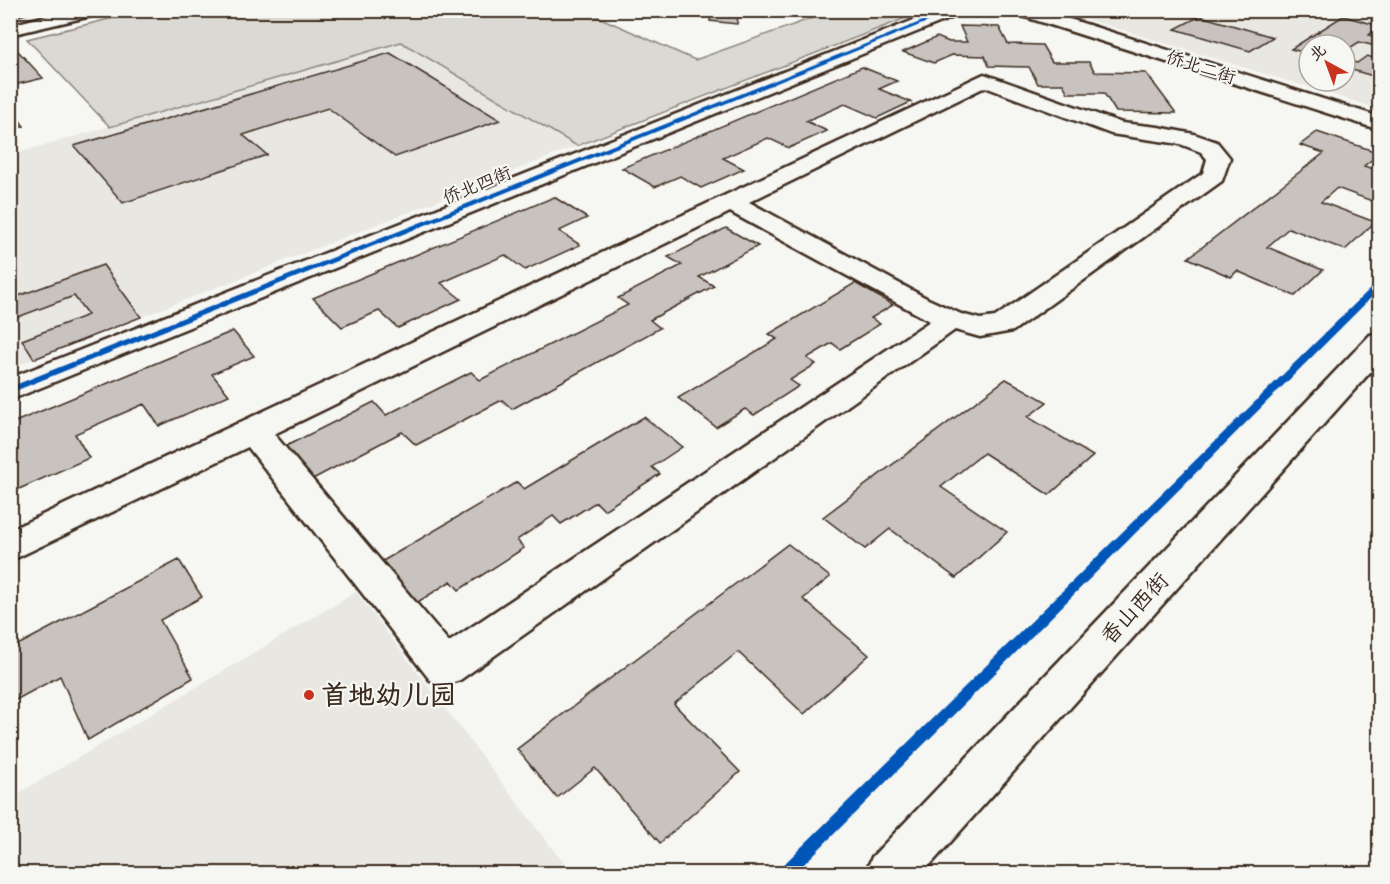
<svg xmlns="http://www.w3.org/2000/svg" width="1390" height="884" font-family="'Patrick Hand','LXGW WenKai TC',sans-serif">
  <style>
    .built { fill: #e8e7e2; fill-rule: evenodd }
    .green { fill: #dad9d3; stroke: #8a8278; stroke-width: 1.5 }
    .building { fill: #c8c3be; stroke: #3b2a1e; stroke-width: 1.5 }
    .lines { fill: none; stroke-linecap: round; stroke-linejoin: round }
    .minor-casing { stroke: #3b2a1e; stroke-width: 5 }
    .minor { fill: #f6f6f2; fill-rule: evenodd }
    .cycleway-casing { stroke: #f6f6f2; stroke-width: 4 }
    .cycleway { fill: #0057b8; fill-rule: evenodd }
    .poi-dot { fill: #c8321e; stroke: #f6f6f2; stroke-width: 2 }
    .labels { text-anchor: middle; stroke-width: 4.5; stroke-linejoin: round; paint-order: stroke }
    .far-street-label { font-size: 18px; fill: #3b2a1e; stroke: #f6f6f2 }
    .street-label { font-size: 22px; fill: #3b2a1e; stroke: #f6f6f2 }
    .near-poi-label { font-size: 27px; font-weight: bold; fill: #3b2a1e; stroke: #f6f6f2; text-anchor: start }
  </style>
  <rect width="100%" height="100%" fill="#f6f6f2"/>
  <filter id="ink" filterUnits="userSpaceOnUse"><feTurbulence type="fractalNoise" baseFrequency=".0167" numOctaves="2"/><feDisplacementMap in="SourceGraphic" scale="12" xChannelSelector="R" yChannelSelector="G"/><feConvolveMatrix kernelMatrix="1 2 1 2 8 2 1 2 1" color-interpolation-filters="sRGB"/></filter>
  <g filter="url(#ink)">
    <path class="built" d="M1060,11H1379V109ZM1309,45H1345V81H1309Z
      M401,42L577,146L11,368V155Z
      M356,592L571,873H11V798Z"/>
    <path class="green" d="M146,10L585,11L695,60L832,11H924L577,146L401,42L110,127L27,39Z"/>
    <path class="building" d="M10,10H42L10,18Z
      M778,10V13L746,12V16L738,15L737,24L710,21L711,13H720V11Z
      M1200,16L1273,37L1250,51L1175,29Z
      M1343,16L1380,26L1369,35L1380,38V47L1359,42L1345,51V45H1309V54L1291,49Z
      M960,26L999,27L1008,44L1042,45L1052,62H1089L1095,72L1146,73L1176,113L1116,112L1104,93H1068L1063,84H1038L1029,67L989,66L985,56L952,55L934,63L903,52L937,37L949,42H967Z
      M18,51L43,78L10,86V53Z
      M390,53L500,120L395,157L328,108L243,135L267,155L123,203L74,146Z
      M1367,56L1380,60V78L1345,68V60L1357,63Z
      M862,67L897,81L879,89L911,102L877,118L845,104L806,121L827,131L789,148L768,138L723,158L744,169L701,188L680,176L655,187L622,168Z
      M10,108L24,126L10,130Z
      M1317,132L1380,153L1364,166L1380,171V204L1337,188L1321,202L1375,222L1345,250L1289,228L1267,247L1323,270L1295,296L1237,271L1231,277L1188,258L1324,153L1300,145Z
      M554,197L587,218L559,231L580,245L525,270L505,255L441,283L461,299L398,328L379,311L342,327L313,298Z
      M726,228L758,246L699,277L714,286L650,320L660,328L512,409L502,400L416,445L402,432L309,481L282,448L374,402L386,415L471,372L480,380L628,305L618,298L682,265L668,257Z
      M103,265L141,317L34,359L22,340L88,315L74,296L10,320V299Z
      M855,283L893,305L871,318L880,324L840,349L832,343L807,358L816,364L790,380L799,386L754,415L745,409L716,427L678,398L777,339L769,334Z
      M233,331L254,356L212,374L229,395L159,426L144,404L75,434L89,458L10,493V424Z
      M1006,379L1047,402L1028,417L1093,456L1049,495L984,453L941,487L1007,532L956,578L890,529L865,549L823,517Z
      M644,417L682,447L652,467L660,474L604,510L596,502L561,524L553,516L517,540L524,548L459,590L451,581L410,607L376,565L517,482L524,489Z
      M788,544L830,577L803,599L869,655L804,714L738,652L674,704L740,772L660,843L595,768L557,798L517,749Z
      M179,560L202,597L160,620L193,678L88,740L60,676L12,702L10,649Z"/>
    <g class="lines">
      <defs>
        <path id="minor" d="M70,10H102L100,14L10,35V25Z
          M939,10H963L961,14L10,400V378Z
          M1014,10H1041L1380,117V130L1016,14Z
          M984,74L1122,123L1158,127L1194,134L1217,142L1230,158L1222,181L1013,331L980,337L955,330L460,680L445,685L430,680L248,447L10,561V530ZM985,87L1111,134L1180,144L1201,152L1207,159L1203,173L995,317L980,319L961,314L928,299L749,202ZM730,212L930,321L449,642L274,434Z
          M1380,333V361L922,874H865L872,857L1370,335Z"/>
      </defs>
      <use href="#minor" class="minor-casing"/>
      <use href="#minor" class="minor"/>
      <defs>
        <path id="cycleway" d="M950,10H957L10,393V387Z
          M1377,282H1380V289L794,874H778L779,869Z"/>
      </defs>
      <use href="#cycleway" class="cycleway-casing"/>
      <use href="#cycleway" class="cycleway"/>
    </g>
  </g>
  <circle class="poi-dot" cx="309" cy="695" r="6"/>
  <g class="labels">
    <g class="far-street-label">
      <text transform="translate(1201 67) rotate(18)" y="6">侨北二街</text>
      <text transform="translate(477 185) rotate(-22)" y="6">侨北四街</text>
    </g>
    <g class="street-label">
      <text transform="translate(1134 608) rotate(-47)" y="8">香山西街</text>
    </g>
    <g class="near-poi-label">
      <text x="321" y="704">首地幼儿园</text>
    </g>
  </g>
  <rect width="1390" height="884" fill="none" stroke="#f6f6f2" stroke-width="36"/>
  <rect x="18" y="18" width="1354" height="848" fill="none" stroke="#3b2a1e" stroke-width="2" filter="url(#ink)"/>
  <g transform="translate(1327 63) rotate(319)"><circle r="28" fill="#f6f6f2" stroke="#aba49d" stroke-width="1.5"/>
  <path d="M0-4.5L10 22L0 15L-10 22Z" fill="#c8321e"/>
  <text y="-9" font-size="16" font-weight="bold" text-anchor="middle" fill="#3b2a1e">北</text>
  </g>
</svg>
